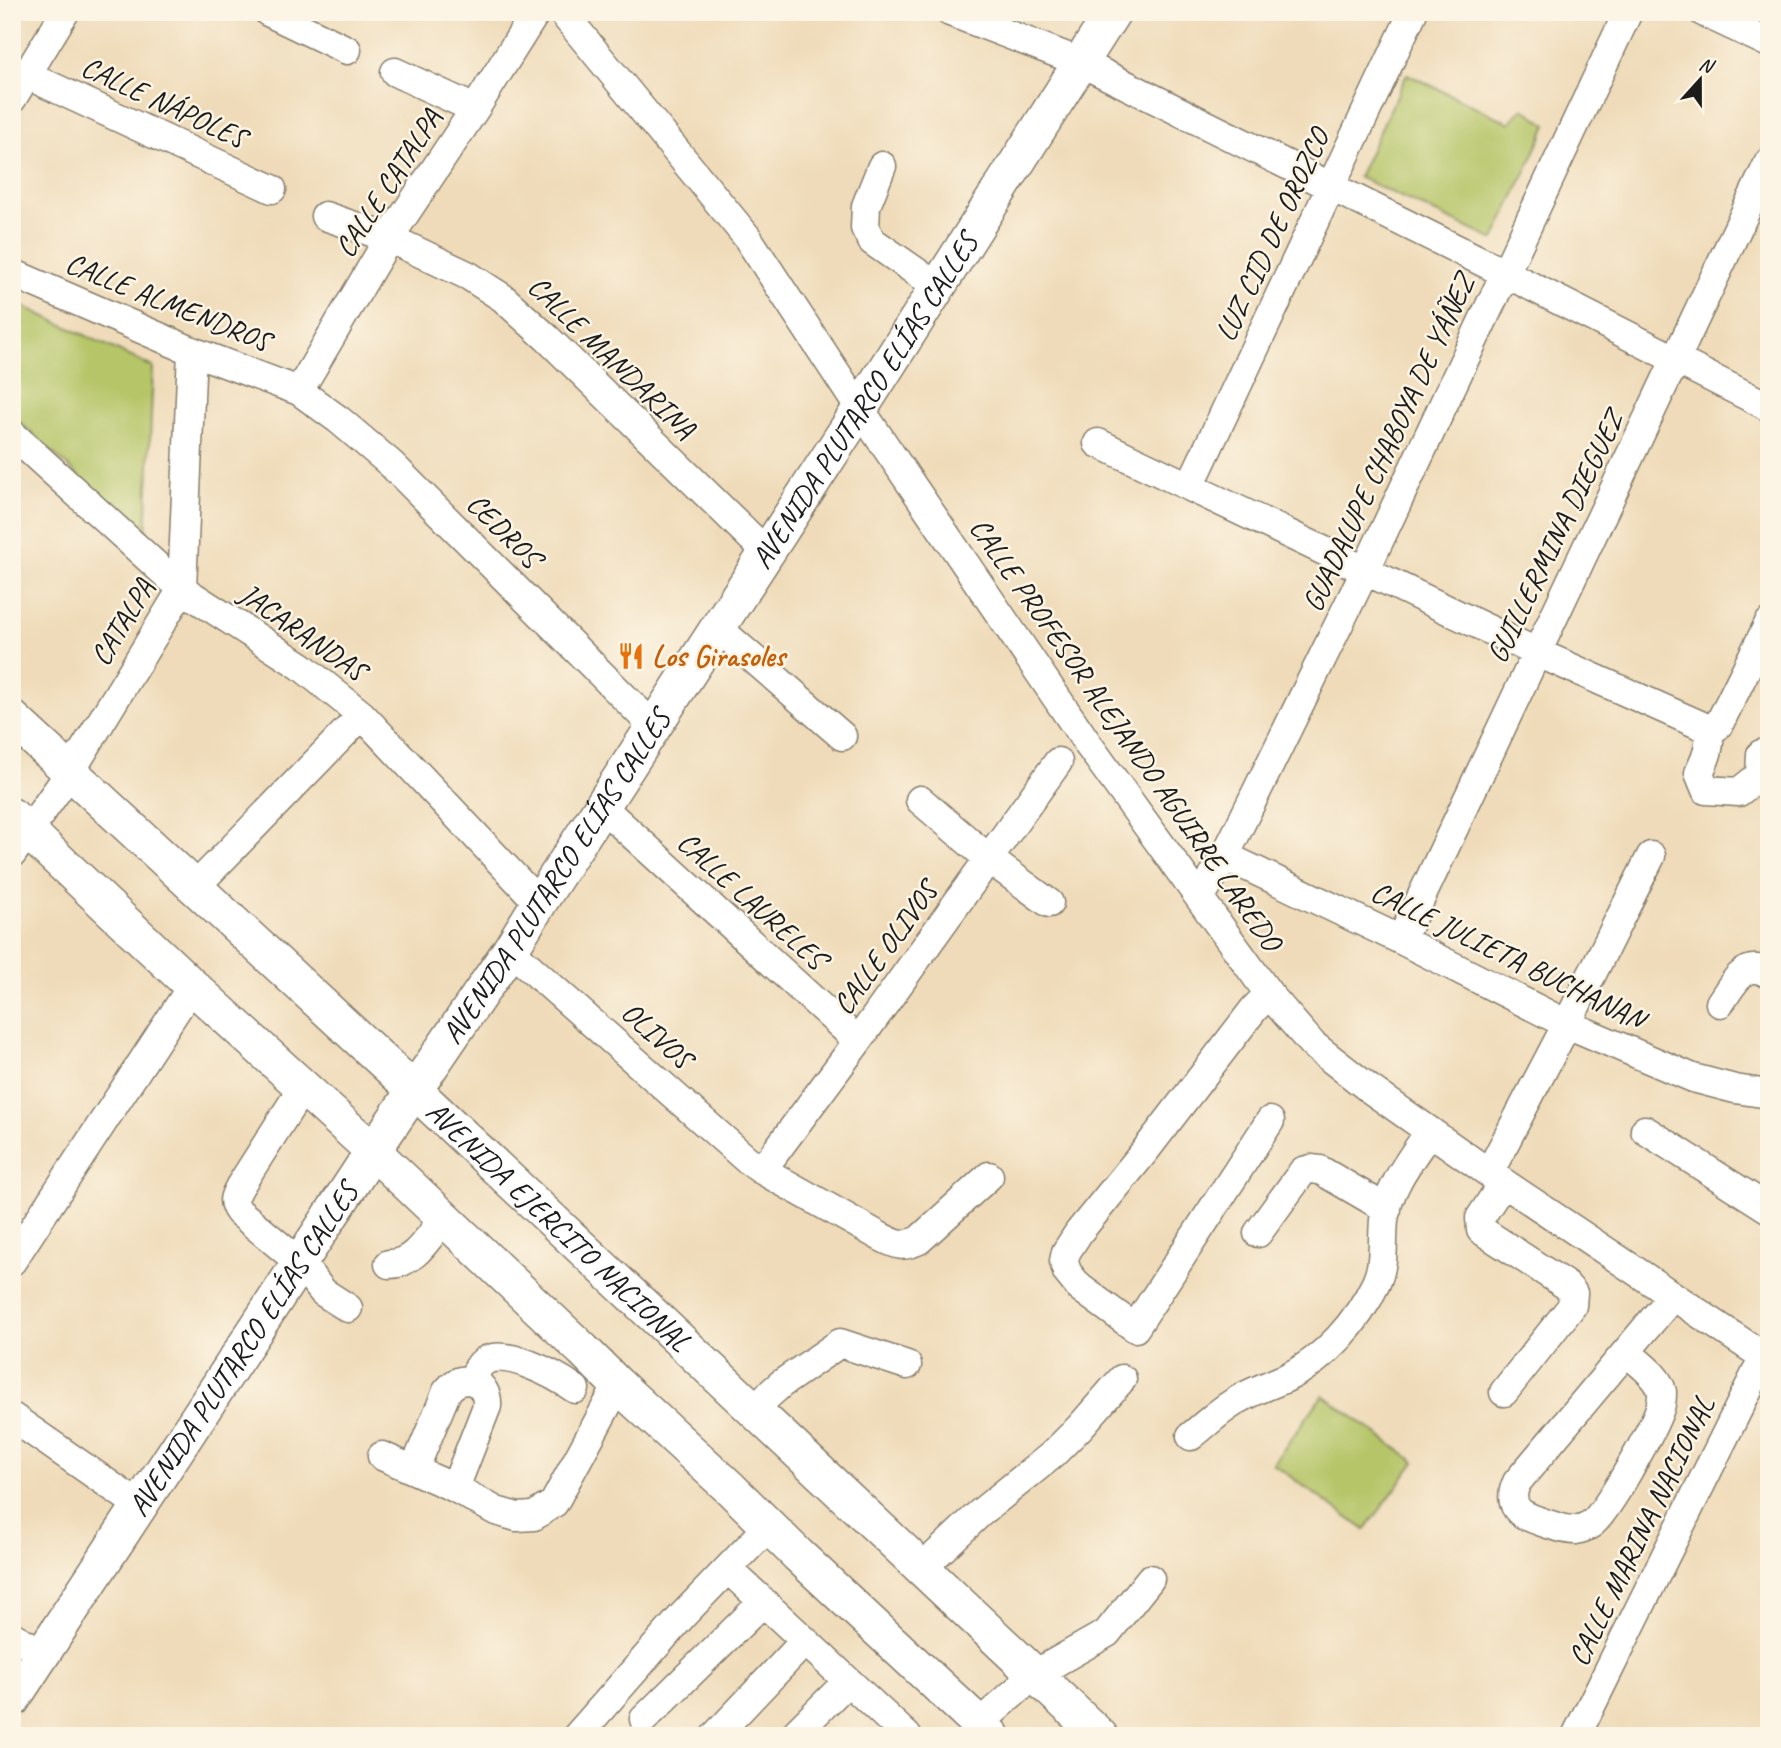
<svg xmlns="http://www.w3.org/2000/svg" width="1781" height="1748" font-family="Caveat,sans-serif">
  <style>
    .green { fill: #b5c567; stroke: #687042; stroke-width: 2 }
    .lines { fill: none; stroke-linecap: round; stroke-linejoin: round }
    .minor-casing { stroke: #867c6a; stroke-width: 31 }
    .major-casing { stroke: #867c6a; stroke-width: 38 }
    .minor { stroke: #fff; stroke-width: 28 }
    .major { stroke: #fff; stroke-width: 35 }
    .labels { text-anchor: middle; stroke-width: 5; stroke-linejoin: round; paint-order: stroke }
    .street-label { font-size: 30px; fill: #1c1c1c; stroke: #fcf5e5 }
    .food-label { font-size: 30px; font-weight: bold; fill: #c56008; stroke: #fcf5e5; text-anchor: start }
  </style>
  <rect width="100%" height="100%" fill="#fcf5e5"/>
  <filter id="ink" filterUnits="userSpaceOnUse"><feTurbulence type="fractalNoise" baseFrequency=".0143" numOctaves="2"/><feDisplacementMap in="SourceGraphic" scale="14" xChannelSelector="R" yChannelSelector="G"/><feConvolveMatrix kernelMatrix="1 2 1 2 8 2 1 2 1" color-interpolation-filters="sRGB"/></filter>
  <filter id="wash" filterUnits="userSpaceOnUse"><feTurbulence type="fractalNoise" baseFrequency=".00686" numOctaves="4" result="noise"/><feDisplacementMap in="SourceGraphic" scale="28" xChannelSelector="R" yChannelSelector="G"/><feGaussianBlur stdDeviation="1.57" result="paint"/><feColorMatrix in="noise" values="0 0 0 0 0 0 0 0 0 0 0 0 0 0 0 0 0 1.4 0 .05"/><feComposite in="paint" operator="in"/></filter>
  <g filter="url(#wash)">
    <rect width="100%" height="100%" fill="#efdbb9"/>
    <path class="green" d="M1407,74L1509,123L1523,108L1547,125L1494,240L1358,177Z
      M12,301L153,367L146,538L12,415Z
      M1323,1395L1415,1462L1365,1530L1273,1464Z"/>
  </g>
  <g filter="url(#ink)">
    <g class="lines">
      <defs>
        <path id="minor" d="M268,12L347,50
          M562,12L747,237L860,409L1090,747L1269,994L1312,1044L1367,1087L1489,1173L1769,1360
          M950,12L1080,62L1505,273L1769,407
          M1703,12L1769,43
          M395,72L475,109
          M27,75L272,189
          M12,99L65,12
          M882,166L866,206L865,228L872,241L938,287
          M325,216L389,238L469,276L503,298L547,338L767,553
          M12,273L192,351L299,391L339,420L391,464L654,727
          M299,391L389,238L475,109L536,12
          M12,434L182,589L301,666L362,715L539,903
          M1098,443L1536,652L1709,729
          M1190,486L1413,12
          M718,628L842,736
          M1709,729C1711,747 1706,758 1699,773L1706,790L1739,792L1760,775L1761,754
          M1709,729L1715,728L1719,724L1769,623
          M920,800L989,859L1049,903
          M602,807L858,1041
          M12,854L71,771L182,589L192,351
          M1225,856L1401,940L1567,1024L1693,1078L1735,1089L1769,1094
          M195,887L362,715
          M1200,898L1225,856L1365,571L1628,12
          M1401,940L1769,162
          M510,950L746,1159L760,1169L881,1237C897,1245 902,1248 919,1240L989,1176
          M1269,994L1254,1009L1145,1151L1079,1232L1066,1252L1064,1261L1067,1272L1079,1287L1135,1328L1270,1121
          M1720,1003C1729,991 1740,966 1758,969C1762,970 1765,972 1769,974
          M303,1087L240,1186C234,1197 231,1201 239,1212L300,1263L323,1292L348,1308
          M1645,1130L1769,1209
          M760,1169L771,1158L858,1041L1058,762
          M1489,1173L1567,1024L1651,856
          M1503,1183L1480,1218L1481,1230L1567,1286L1573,1293L1572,1306L1504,1392
          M1258,1233L1303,1171L1311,1169L1320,1170L1387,1209
          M12,1261L192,986
          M389,1264C414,1265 429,1236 444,1218
          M1627,1352C1638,1363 1659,1376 1662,1392C1662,1396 1661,1405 1660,1408C1654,1427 1606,1515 1591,1524C1588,1526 1580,1529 1576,1530C1566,1531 1529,1519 1520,1512C1511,1504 1512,1492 1517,1482L1672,1297
          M473,1380C475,1375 477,1368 481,1364C500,1344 557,1376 575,1389
          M753,1409L781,1384L840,1343L907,1365
          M12,1417L140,1506
          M1191,1436C1205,1425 1218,1412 1233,1403C1249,1392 1268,1386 1286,1378C1325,1359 1357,1323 1376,1283C1385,1264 1382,1241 1384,1220C1389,1186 1411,1159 1430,1131
          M382,1456L455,1488L496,1511L517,1517L534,1516L554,1503L618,1385
          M414,1470L447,1391C456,1381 460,1380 473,1380C483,1387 488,1394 487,1406L455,1488
          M922,1568L979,1514L1052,1455L1080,1427L1122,1379
          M728,1569L907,1736
          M12,1636L43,1653
          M644,1719L763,1602
          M979,1724L1035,1674L1107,1633L1150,1579
          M577,1736L684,1614L769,1526
          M715,1736L805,1641
          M793,1736L848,1681
          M1576,1736L1764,1357"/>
        <g id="major">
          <path id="s1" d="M12,718L414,1090L1100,1736"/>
          <path d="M12,816L192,986L373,1151L583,1350L618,1385L730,1488L798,1555L992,1736"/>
          <path id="s2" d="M12,1700L373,1151L510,950L539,903L860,409L1113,12"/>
        </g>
      </defs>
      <use href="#minor" class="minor-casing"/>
      <use href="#major" class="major-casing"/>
      <use href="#minor" class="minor"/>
      <use href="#major" class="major"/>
    </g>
  </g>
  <defs>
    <symbol id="restaurant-bare" viewBox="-9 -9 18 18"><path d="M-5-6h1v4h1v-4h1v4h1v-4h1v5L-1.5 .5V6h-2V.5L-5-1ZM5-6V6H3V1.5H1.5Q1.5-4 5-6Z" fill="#e8710a" stroke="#fcf5e5" stroke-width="2.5" paint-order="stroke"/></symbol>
  </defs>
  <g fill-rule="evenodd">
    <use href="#restaurant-bare" x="612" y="637" width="38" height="38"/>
  </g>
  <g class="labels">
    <g class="street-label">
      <text transform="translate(164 102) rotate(25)" y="10">CALLE NÁPOLES</text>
      <text transform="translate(388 183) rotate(-57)" y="10">CALLE CATALPA</text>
      <text transform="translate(1272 235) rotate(-65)" y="10">LUZ CID DE OROZCO</text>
      <text transform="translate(168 302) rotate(22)" y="10">CALLE ALMENDROS</text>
      <text transform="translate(612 357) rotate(44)" y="10">CALLE MANDARINA</text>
      <text dy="10" stroke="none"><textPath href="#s2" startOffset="1554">AVENIDA PLUTARCO ELÍAS CALLES</textPath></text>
      <text transform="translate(1388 443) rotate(-65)" y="10">GUADALUPE CHABOYA DE YÁÑEZ</text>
      <text transform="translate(504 530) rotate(45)" y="10">CEDROS</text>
      <text transform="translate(1555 537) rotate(-64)" y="10">GUILLERMINA DIEGUEZ</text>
      <text transform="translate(122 622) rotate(-59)" y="10">CATALPA</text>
      <text transform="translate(303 632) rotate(35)" y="10">JACARANDAS</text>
      <text transform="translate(1126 734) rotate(55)" y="10">CALLE PROFESOR ALEJANDO AGUIRRE LAREDO</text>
      <text dy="10" stroke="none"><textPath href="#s2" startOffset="987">AVENIDA PLUTARCO ELÍAS CALLES</textPath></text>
      <text transform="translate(752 900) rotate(42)" y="10">CALLE LAURELES</text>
      <text transform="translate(885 948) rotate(-54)" y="10">CALLE OLIVOS</text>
      <text transform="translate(1508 955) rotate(26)" y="10">CALLE JULIETA BUCHANAN</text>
      <text transform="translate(657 1035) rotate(42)" y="10">OLIVOS</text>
      <text dy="10" stroke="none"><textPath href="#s1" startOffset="746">AVENIDA EJERCITO NACIONAL</textPath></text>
      <text dy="10" stroke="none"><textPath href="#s2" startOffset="420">AVENIDA PLUTARCO ELÍAS CALLES</textPath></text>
      <text transform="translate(1641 1531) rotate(-64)" y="10">CALLE MARINA NACIONAL</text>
    </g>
    <g class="food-label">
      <text x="652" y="666">Los Girasoles</text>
    </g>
  </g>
  <rect width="1781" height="1748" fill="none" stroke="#fcf5e5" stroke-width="42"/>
  <g transform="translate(1700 80) rotate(21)" stroke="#fcf5e5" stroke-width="5" paint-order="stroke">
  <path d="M0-5L12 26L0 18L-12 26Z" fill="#1c1c1c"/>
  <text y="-10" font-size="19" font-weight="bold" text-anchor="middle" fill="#1c1c1c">N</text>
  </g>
</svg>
